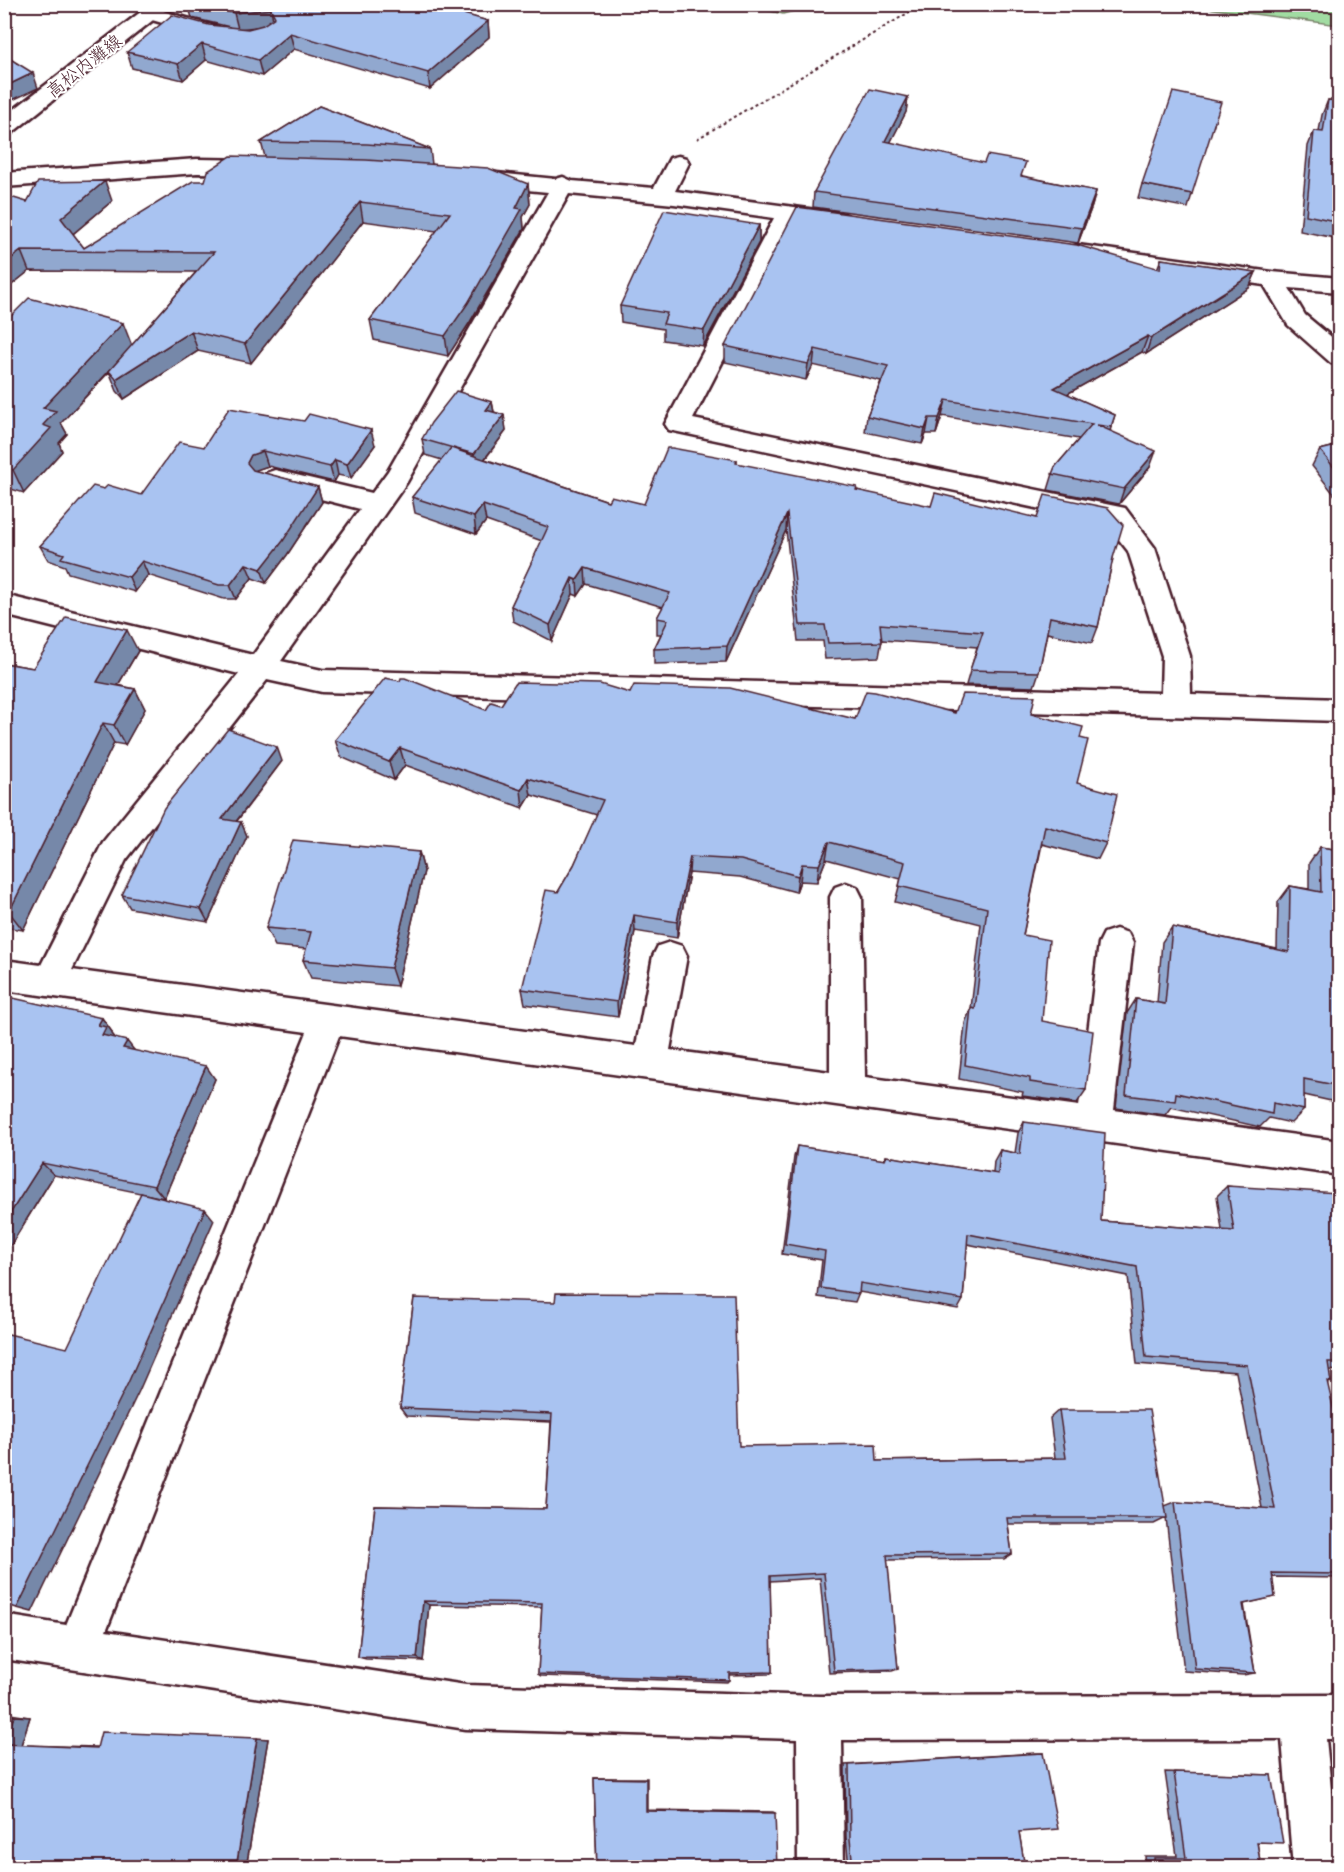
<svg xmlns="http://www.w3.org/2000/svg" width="1344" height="1872" font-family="'Comic Neue','Klee One',sans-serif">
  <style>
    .green { fill: #a1dca2; stroke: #767e66; stroke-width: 1.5 }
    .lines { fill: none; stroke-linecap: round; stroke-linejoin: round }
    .minor-casing { stroke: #4a1f2b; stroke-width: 5 }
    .major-casing { stroke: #4a1f2b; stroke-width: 5 }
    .path { stroke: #4a1f2b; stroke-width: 2; stroke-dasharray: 3 3; stroke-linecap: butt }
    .minor { fill: #fff; fill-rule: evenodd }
    .major { fill: #fff; fill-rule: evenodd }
    .wall { fill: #91a8cf; stroke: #4a1f2b; stroke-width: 1.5 }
    .shaded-wall { fill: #7688a9; stroke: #4a1f2b; stroke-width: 1.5 }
    .building { fill: #a9c3f1; stroke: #4a1f2b; stroke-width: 1.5 }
    .labels { text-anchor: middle; stroke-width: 4.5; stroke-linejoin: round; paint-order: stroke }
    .far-street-label { font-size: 18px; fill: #4a1f2b; stroke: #fff }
  </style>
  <rect width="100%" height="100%" fill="#fff"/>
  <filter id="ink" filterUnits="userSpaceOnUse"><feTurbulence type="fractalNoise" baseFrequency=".0167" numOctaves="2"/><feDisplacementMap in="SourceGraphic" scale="12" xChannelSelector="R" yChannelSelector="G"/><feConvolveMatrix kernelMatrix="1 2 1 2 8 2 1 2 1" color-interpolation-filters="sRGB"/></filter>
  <g filter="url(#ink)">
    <path class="green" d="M744,5L817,4V5L783,14Z
      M1183,5H1339V25Z"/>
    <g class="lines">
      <defs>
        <path id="minor" d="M152,8L218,27L221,31L218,35L211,37L145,18L142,14L145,10Z
          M678,156L686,158L689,163L675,191L839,213L847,215L850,220L847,225L839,227L795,221L693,419L1125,508L1155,548L1190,656L1191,694L1340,699V721L322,692L267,680L126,860L72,970L636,1046L653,956L658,946L670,942L682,946L687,956L670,1050L830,1072V897L835,887L846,883L857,887L862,897L865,1077L1079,1106L1099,943L1104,933L1116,929L1128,933L1133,943L1114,1110L1340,1141V1175L339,1036L106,1631L466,1685L819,1696L1340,1695V1739H1326L1339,1868H1293L1282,1739L842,1740L844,1868H798L797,1739L466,1729L4,1659V1615L66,1625L307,1032L4,990V960L41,965L103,842L239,674L4,615V595L253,655L360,509L266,485L262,479L266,473L275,470L372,493L388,471L548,192L476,185L468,183L465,178L468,173L476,171L556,179L563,177L572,181L654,188L670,158ZM569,194L674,204L774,218L665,424L669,430L1106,523L1128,551L1162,656L1161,693L322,670L281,661L407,482Z
          M197,159L260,160L268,162L271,167L268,172L260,174L197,173L4,187V173Z
          M1078,245L1272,272L1340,278V292L1289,288L1305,315L1340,344V365L1331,363L1288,325L1264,285L1070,257L1066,252L1070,247Z"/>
        <path id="major" d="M151,4H173L12,133L4,134V117Z"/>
      </defs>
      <use href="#minor" class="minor-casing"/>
      <use href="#major" class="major-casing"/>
      <path class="path" d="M697,139L923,4"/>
      <use href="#minor" class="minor"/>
      <use href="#major" class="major"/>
    </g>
    <path class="wall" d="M188,4H429L488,21L489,37L430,89L294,49L262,76L206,60L183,80L132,68L127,52L230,27L192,18Z
      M908,97L906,112L890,143L1023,176L1096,191L1092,206L1078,243L813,207L814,192Z
      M1328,100L1340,101V239L1300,231L1308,146L1314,131H1319L1322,115Z
      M319,106L430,149L432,164L528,184L530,204L523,217L524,229L470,322L448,356L374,340L370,320L437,231L363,221L251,363L198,351L124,399L117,391L109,371H110L61,423L67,434L59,443L62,451L24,493L4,487V323L132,345L196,272L29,271L4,291L27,202L112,201L73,234L84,248L205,181L265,157L261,142Z
      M1142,184L1192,194L1188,208L1138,198Z
      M759,225V242L703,346L663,340V329L621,322L620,306Z
      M1161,259L1256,272L1249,288L1146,354L1142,352L1067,394L1115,415L1110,431L1150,467L1119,504L1048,490L1055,467L1079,439L942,416L936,434H926L922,444L865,432L867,416L881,381L813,365L806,380L725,362V346L1157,269Z
      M492,402L494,412L504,415L506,431L485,459L608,501L644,504L737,460V464L857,490L1113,558L1098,627L1092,643L1047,633L1039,672L1034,687L966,685L977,647L882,640L879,657L825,659L823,641H798L786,530L726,662L654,664V649L661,634H657V618L663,607L586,584L578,596L573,594L552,641L513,621L511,606L542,541L486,521L476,534L415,513L412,497L442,460L425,455L422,439Z
      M375,445L351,478L338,475L334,482L268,466L256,470L255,471L318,487L322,502L287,555L266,583L252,578L236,599H224L148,575L135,592L68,573L65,566L48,560L40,546L104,489L141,495L204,447Z
      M1340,445V498H1337L1312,466L1320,450Z
      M138,651L118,685L135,689L145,709L125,745L114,743L23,930L4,927V663L33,668Z
      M630,693L855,719L955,713L1031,714L1080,738L1077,783L1106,843L1098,859L1042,844L1023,935L1042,1021L1086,1090L1077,1103L1022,1096L1023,1092L959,1079L965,1023L971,1008L981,924L895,902L901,879L826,859L817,882L800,881L796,892L740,877L689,873L677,938L635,931L618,1017L525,1004L522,989L558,892L574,865L597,815L531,795L523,808L405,765L394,780L341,757L335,740L486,710L501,705Z
      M282,761L237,821L241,822L247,836L208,922L130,908L122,895Z
      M1320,847L1340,850V1103L1304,1095V1110L1291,1123L1269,1118L1260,1127L1171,1107L1165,1115L1116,1108L1127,1013L1136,999L1157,1003L1162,942L1172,927L1277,949L1278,902L1290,886L1309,889V863Z
      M419,852L424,871L397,986L311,978L303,960L306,949L275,946L266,928Z
      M102,1018L112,1032V1034L115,1038L135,1051L215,1079L164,1198L54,1175L4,1256Z
      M1024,1122L1101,1221L1222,1230L1217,1196L1227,1186L1340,1200V1371L1329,1370L1331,1382L1327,1384L1340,1437V1578L1272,1577L1275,1597L1244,1604L1255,1673L1243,1675L1184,1671L1166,1518L1154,1524H1008L1012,1554L1004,1559L887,1560L898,1669L892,1671L829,1673L820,1578L770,1581L772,1672L770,1674L729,1675V1680L727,1682L541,1676L538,1674L542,1607L429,1605L423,1661L366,1659L358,1657L375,1506L546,1509L551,1422L406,1416L400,1408L414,1298L739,1446L877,1461L1055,1458L1050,1418L1059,1410L1165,1506L1175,1502L1262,1508L1236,1372L1137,1364L1128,1276L967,1244L963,1300L958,1309L859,1292L855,1302L818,1297L822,1260L782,1254L794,1157L797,1146L884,1160L886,1156L993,1173L994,1161L1000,1150L1015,1153L1018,1133Z
      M4,1713L30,1717L21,1745L97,1747L268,1739L246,1868H4Z
      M1035,1753H1043L1019,1832L1025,1868H849L846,1837L845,1765Z
      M1165,1772L1271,1775L1257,1842L1261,1868H1146L1145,1856H1177Z
      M594,1778H647V1810L773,1812L775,1813L597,1868Z"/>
    <path class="shaded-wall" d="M271,9L274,25L238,29L234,13Z
      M488,21L489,37L430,89L428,73Z
      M290,33L294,49L262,76L258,60Z
      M202,44L206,60L183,80L178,64Z
      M33,73L38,88L4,104V87Z
      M908,97L906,112L883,157L885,141Z
      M105,181L112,201L69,237L61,218Z
      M528,184L530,204L523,217L524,229L470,322L448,356L445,336L516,208Z
      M1096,191L1092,206L1078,243L1082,228Z
      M360,202L363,221L251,363L245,344Z
      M759,225V242L703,346L704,330Z
      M21,251L29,271L4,291V264Z
      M1256,272L1249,288L1146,354L1151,338Z
      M123,323L132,346L61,423L67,434L59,443L62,451L24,493L13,470L43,408Z
      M191,331L198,351L124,399L116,379Z
      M1148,336L1142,352L1049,404L1054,388Z
      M815,349L813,365L806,380L808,364Z
      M946,400L942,416L936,434L939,418Z
      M492,402L495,418L486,410Z
      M504,415L506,431L476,470L474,454Z
      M929,418L926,434L922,444L925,429Z
      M371,430L375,445L351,478L347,464Z
      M263,451L268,466L256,470L252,478L247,463L251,455Z
      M1156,451L1150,467L1119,504L1124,489Z
      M335,460L338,475L334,482L330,467Z
      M318,487L322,502L287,555L266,583L261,569Z
      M483,505L486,521L476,534L474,517Z
      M787,514L786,530L726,662L727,646Z
      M142,561L148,575L135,592L129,577Z
      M246,564L252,578L236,599L230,585Z
      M585,568L586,584L578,596L577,580Z
      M572,578L573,594L552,641L550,625Z
      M127,630L138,651L108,702L97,682Z
      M135,689L145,709L125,745L114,725Z
      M103,723L114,743L23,930L9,912Z
      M277,747L282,761L228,832L222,819Z
      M400,748L405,765L394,780L389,762Z
      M528,778L531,795L523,808L521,790Z
      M241,822L247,836L208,922L201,909Z
      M829,842L826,859L817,882L819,865Z
      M419,852L424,871L397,986L391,968Z
      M690,857L689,873L677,938V922Z
      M802,864L800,881L796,892L798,876Z
      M634,915L635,931L618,1017L617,1002Z
      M102,1018L112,1032V1034L117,1040L102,1035L98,1025Z
      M127,1041L137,1054L123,1048Z
      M206,1066L215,1079L164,1198L154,1186Z
      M42,1163L54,1175L4,1256V1223Z
      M205,1209L214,1220L139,1391L32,1612L17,1608Z
      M423,1601L429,1605L423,1661L417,1658Z
      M14,1716L30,1717L21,1745L4,1744Z
      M257,1738L268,1739L246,1868H236Z"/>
    <path class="building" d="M199,4H429L488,21L428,73L290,33L258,60L202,44L178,64L127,52L172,15L209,25L248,29L263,25L275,17L271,9L234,13Z
      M4,55L33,73L4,87Z
      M870,89L908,97L885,141L984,163L987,155L1026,162L1021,176L1096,191L1082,228L814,192Z
      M1173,92L1221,102L1192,194L1142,184Z
      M1328,100L1340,101V222L1306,215L1314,131L1323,132Z
      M319,106L430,149L367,144L261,142Z
      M231,156L366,160L488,168L528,184L516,208L522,209L468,303L445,336L370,320L450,213L360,202L245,344L191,331L116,379L109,371L214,252L21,251L4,264V195L27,202L38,182L105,181L61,218L84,248L193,181H205L208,171Z
      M797,207L1077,245L1160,269L1161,259L1256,272L1151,338L1148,336L1054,388L1115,415L1111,427L1097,425L1156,451L1124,489L1052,474L1055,467L1092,424L946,400L939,418H929L925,429L867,416L888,366L815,349L808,364L725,346Z
      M664,210L759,225L704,330L663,324L667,313L620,306Z
      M29,298L123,323L43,408L56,411L43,425L51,428L13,470L4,468V323Z
      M456,391L492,402L486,410L504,415L474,454L422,439L431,423Z
      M229,408L304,421L309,414L371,430L347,464L335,460L330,467L263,451L251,455L247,463L253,470L318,487L283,541L261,569L246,564L230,585H219L142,561L129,577L61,558L64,554L40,546L93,486L104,489L108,485L141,495L179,442L204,447Z
      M1340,445V475L1320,450Z
      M451,448L608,501L611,496L644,504L667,448H672L737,460L736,463L857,487L856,490L931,506L935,493L1037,518L1045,495L1108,508L1123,525L1113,558L1098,627L1050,617L1039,672L970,670L983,632L880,624L882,642L828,643L825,625H800L787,514L727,646L654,649L668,620L657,618L670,593L585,568L577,580L572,578L550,625L511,606L548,527L483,505L474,517L412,497Z
      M66,617L127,630L97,682L135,689L114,725L103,723L9,912L4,911V663L33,668Z
      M385,678L400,681L401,678H405L486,710L491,702L501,705L516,682L600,684L630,693L634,685L730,688L855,719L866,691L875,692L955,713L962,694L1035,696L1031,714L1083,727L1080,738L1088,740L1077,783L1117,794L1106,843L1045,826L1023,935L1049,940L1042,1021L1093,1031L1086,1090L1030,1082V1078L965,1065L971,1008L975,1009L987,908L899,886L905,862L829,842L819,865L802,864L798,876L741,860L690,857L677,922L634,915L617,1002L522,989L546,890L558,892L574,865L603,800L528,778L521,790L400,748L389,762L335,740Z
      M228,729L277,747L222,819L241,822L201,909L122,895L164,808Z
      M293,840L419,852L391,968L303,960L311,932L266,928Z
      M1320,847L1340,850V1086L1304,1079V1110L1273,1103L1272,1114L1176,1093L1175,1101L1126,1095L1136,999L1165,1004L1172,927L1289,952L1290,886L1321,892Z
      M4,996L102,1018L98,1025L106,1027L102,1035L127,1041L123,1048L206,1066L154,1186L42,1163L4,1223Z
      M1024,1122L1105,1133L1101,1221L1234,1231L1227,1186L1338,1193L1340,1200V1362H1328L1331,1382L1327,1381L1340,1437V1574L1272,1573L1275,1597L1243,1604L1255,1673L1195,1669L1175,1502L1275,1509L1247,1365L1146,1357L1137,1267L968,1234L963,1300L860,1283L859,1294L821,1288L825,1251L785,1244L797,1146L885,1160L886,1156L998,1174L1000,1150L1020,1154Z
      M141,1193L205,1209L128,1383L17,1608L4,1604V1333L67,1348Z
      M556,1293L734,1294L739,1446L876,1444L877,1461L1066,1458L1059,1410H1149L1167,1518H1007L1012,1554L887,1555L898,1669L834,1671L824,1573L770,1576L772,1672L729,1673V1680L538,1674L542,1603L423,1601L417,1658L358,1657L375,1506L546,1509L552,1414L400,1408L414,1298L555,1302Z
      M4,1715L14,1716L4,1743Z
      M101,1732L257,1738L236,1868H4V1744L97,1748Z
      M1043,1753L1058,1829L1019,1832L1025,1868H853L850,1839L849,1765Z
      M1174,1772L1271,1775L1283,1843L1257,1842L1261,1868H1155L1154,1858H1186Z
      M594,1778L646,1779V1811L775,1813L777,1868H597Z"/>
  </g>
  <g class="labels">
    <g class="far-street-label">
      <text transform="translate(84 66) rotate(-38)" y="6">高松内灘線</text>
    </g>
  </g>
  <rect width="1344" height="1872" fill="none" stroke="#fff" stroke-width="24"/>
  <rect x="12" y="12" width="1320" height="1848" fill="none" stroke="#4a1f2b" stroke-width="2" filter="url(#ink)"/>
</svg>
